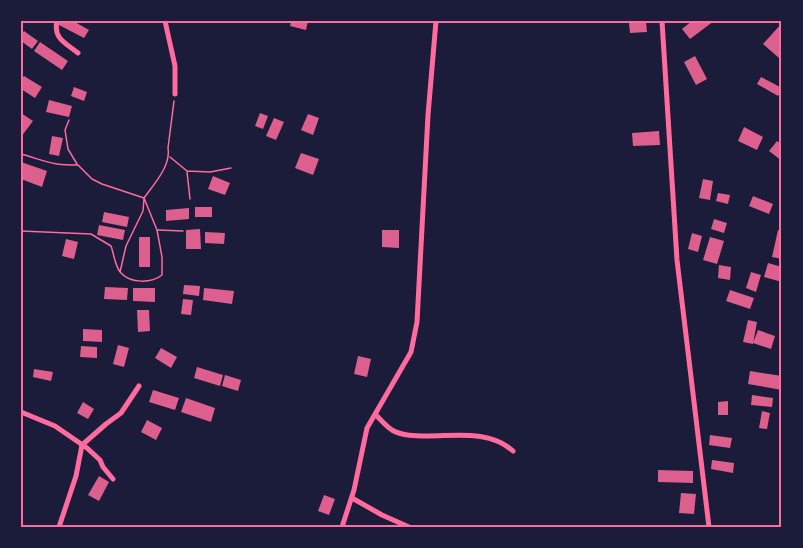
<svg xmlns="http://www.w3.org/2000/svg" width="803" height="548" font-family="'Nunito Sans',sans-serif">
  <style>
    .building { fill: #dd5f8e }
    .lines { fill: none; stroke-linecap: round; stroke-linejoin: round }
    .path { stroke: #ff6b9d; stroke-width: 1.5 }
    .minor { stroke: #ff6b9d; stroke-width: 5 }
    .neatline { fill: none; stroke: #ff6b9d; stroke-width: 2 }
  </style>
  <rect width="100%" height="100%" fill="#1b1b3a"/>
  <path class="building" d="M59,21H73L89,30L84,38L57,24Z
    M291,21H308L306,30L290,26Z
    M692,21H714L690,39L682,29Z
    M646,22L647,32L630,33L629,23Z
    M782,23V55L779,58L763,44Z
    M24,31L38,41L32,49L21,41V35Z
    M40,42L68,61L62,70L34,51Z
    M695,56L707,79L696,85L684,62Z
    M24,76L42,87L35,98L21,89V80Z
    M761,77L782,88L778,96L757,84Z
    M74,87L87,92L84,101L71,96Z
    M49,100L72,106L69,117L46,112Z
    M21,113L33,121L21,137Z
    M260,113L268,116L263,129L255,126Z
    M308,114L319,118L313,135L301,130Z
    M274,118L284,122L276,140L266,136Z
    M744,127L763,137L757,150L738,141Z
    M659,131L660,145L633,146L632,133Z
    M52,136L63,138L59,156L49,154Z
    M777,141L782,145V161L769,151Z
    M301,153L319,159L313,175L295,168Z
    M21,162L47,171L42,187L21,179Z
    M213,176L230,183L225,195L208,189Z
    M703,179L713,181L710,200L699,198Z
    M718,193L730,195L728,204L716,201Z
    M753,196L773,204L769,214L749,206Z
    M195,207H212V217H195Z
    M189,208V219L166,221V210Z
    M104,212L129,217L127,227L102,222Z
    M714,219L727,223L724,233L711,229Z
    M99,225L125,230L123,240L97,235Z
    M200,229L201,249H186V230Z
    M382,230H399V248L382,247Z
    M778,230L782,231V259L772,257Z
    M205,232L225,233L224,244L205,243Z
    M692,233L702,236L698,252L688,249Z
    M139,237H150V267H139Z
    M710,237L724,241L717,264L703,260Z
    M66,239L78,242L74,259L62,256Z
    M768,263L782,267V282L764,277Z
    M719,265L731,267L730,280L718,278Z
    M751,272L761,275L756,292L746,288Z
    M184,285L200,286L199,296L183,294Z
    M105,287L128,288L127,300L104,299Z
    M133,288H155V302L133,301Z
    M204,288L234,291L232,304L203,300Z
    M730,290L754,298L750,309L726,301Z
    M183,299L193,300L191,315L181,314Z
    M137,310H149L150,331L138,332Z
    M748,320L757,322L753,344L743,342Z
    M83,329L102,330V342L83,341Z
    M758,330L775,336L771,349L753,343Z
    M118,345L129,348L124,367L113,364Z
    M81,346L97,347V358L80,357Z
    M161,348L177,357L171,368L155,358Z
    M358,356L371,359L367,377L354,374Z
    M197,367L223,375L220,386L194,378Z
    M34,369L53,372L51,381L33,377Z
    M750,371L782,376V390L748,384Z
    M225,375L241,380L238,391L222,386Z
    M153,390L179,398L175,410L149,402Z
    M752,395L773,398L772,407L751,405Z
    M186,398L215,408L211,422L181,412Z
    M728,401V415H718V402Z
    M83,402L94,409L88,419L77,413Z
    M762,411L770,413L767,429L759,428Z
    M147,420L162,428L156,440L141,432Z
    M710,435L732,438L730,448L709,445Z
    M712,460L734,463L733,473L711,469Z
    M658,470L693,471V483L658,482Z
    M99,476L109,482L99,501L88,495Z
    M681,493L696,494L694,514L679,513Z
    M324,495L335,499L329,515L318,511Z"/>
  <g class="lines">
    <path class="path" d="M69,120L65,130L68,149L77,164
      M21,154C33,157 44,162 57,164C64,165 71,165 78,165L92,179L102,184L144,198L143,211L126,246L120,272
      M170,157L187,171L210,172L231,168
      M187,172L190,199
      M158,230L183,231
      M21,231L91,234L111,246C114,254 115,267 121,273C131,284 152,283 162,275V257L157,230L144,198C154,184 171,166 168,148L174,101"/>
    <path class="minor" d="M57,21C53,39 66,43 78,53
      M165,21L175,66V94
      M662,21L677,260L709,527
      M21,412L55,426L87,448L100,460L103,467L113,479
      M375,414C380,419 386,426 392,430C402,436 416,436 428,436C456,436 490,430 513,451
      M352,498L382,515L409,527
      M59,527L76,476L82,445L106,424L121,413L139,386
      M342,527L354,490L367,428L411,352L417,322L428,115L436,21"/>
  </g>
  <rect width="803" height="548" fill="none" stroke="#1b1b3a" stroke-width="45"/>
  <rect x="22" y="22" width="758" height="504" class="neatline"/>
</svg>
